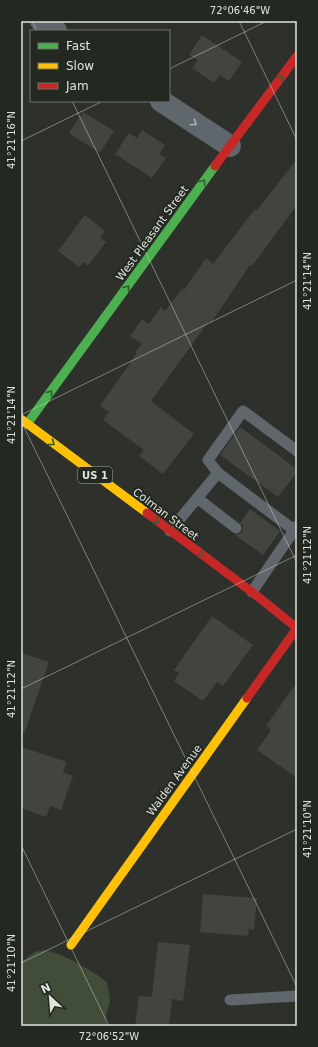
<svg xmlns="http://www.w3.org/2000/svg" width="318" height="1047" font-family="'DejaVu Sans',sans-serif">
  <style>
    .green { fill: #414d39 }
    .building { fill: #424440 }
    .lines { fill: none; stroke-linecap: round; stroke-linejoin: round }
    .lane { stroke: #5f676d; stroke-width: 11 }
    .street { stroke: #5f676d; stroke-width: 22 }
    .fast { stroke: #4caf50; stroke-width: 9 }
    .slow { stroke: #ffc107; stroke-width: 9 }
    .jam { stroke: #c62828; stroke-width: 9 }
    .oneway { stroke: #335e33 }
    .oneway2 { stroke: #acb2b1 }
    .ticks { fill: none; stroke: #e0e4de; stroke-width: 1; stroke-opacity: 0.45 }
    .labels { text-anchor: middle; stroke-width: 4; stroke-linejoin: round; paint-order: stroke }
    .shield { fill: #232820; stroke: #a7aca5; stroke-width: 1 }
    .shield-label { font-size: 10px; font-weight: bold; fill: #e0e4de }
    .street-label { font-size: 11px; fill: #e0e4de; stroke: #232820 }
    .neatline { fill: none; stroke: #e0e4de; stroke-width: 1.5 }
    .ticks-label { font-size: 10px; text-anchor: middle; fill: #e0e4de }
  </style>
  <rect width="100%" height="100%" fill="#2d302b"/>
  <path class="green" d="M44,950C63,953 91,970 107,982L110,1000L106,1017L107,1026H21V962L35,952Z"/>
  <path class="building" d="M202,35L242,62L229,81L220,75L214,83L192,68L198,60L189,55Z
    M83,112L114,131L100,153L69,133Z
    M142,130L165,145L159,154L166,158L152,178L115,154L129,133L137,138Z
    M297,159V205L252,266L250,265L211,323L209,321L151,401L194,434L163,474L139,456L144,450L103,420L109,412L100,406L137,353L135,352L142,344L130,336L142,319L149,324L161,307L165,311L182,289L184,290L206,258L213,264L255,209L257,210Z
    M85,215L105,231L100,238L106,242L88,266L83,262L79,267L58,251Z
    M240,427L297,469V472L278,497L220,455Z
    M250,509L280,531L263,555L235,535L239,534L242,532L243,526L240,523Z
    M212,616L253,645L223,686L217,682L203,701L174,681L179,673L174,670Z
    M21,653L49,662L24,734L21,733Z
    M297,682V778L257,750L271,730L266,726Z
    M21,747L67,762L63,772L73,776L61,810L50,806L46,817L21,808Z
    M203,894L257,898L254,930L249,929L248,936L200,932Z
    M158,942L190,945L183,1001L172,999L169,1026H135L139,996L154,997H152Z"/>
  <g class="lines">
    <path class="lane" d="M197,498L236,528
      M294,530L218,473L208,460L243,411L297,451
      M170,531L218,473
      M252,592L297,526
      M230,1000L297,996"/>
    <path class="street" d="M41,21L56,31
      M161,101L230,146"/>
    <path class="fast" d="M27,424L215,166"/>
    <path class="slow" d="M21,419L147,513
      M71,945L247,698"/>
    <path class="jam" d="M215,166L297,56
      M147,513L252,592L297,628
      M247,698L297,628"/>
  </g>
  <defs><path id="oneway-chevron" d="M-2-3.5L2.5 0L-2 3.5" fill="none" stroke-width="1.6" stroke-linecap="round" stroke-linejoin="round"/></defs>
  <g class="oneway">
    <use href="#oneway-chevron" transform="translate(281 78) rotate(-53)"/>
    <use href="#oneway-chevron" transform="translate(203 182) rotate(-54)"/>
    <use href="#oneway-chevron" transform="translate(127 288) rotate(-54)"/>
    <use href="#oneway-chevron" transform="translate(50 393) rotate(-54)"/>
    <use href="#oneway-chevron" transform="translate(52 443) rotate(37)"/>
    <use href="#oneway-chevron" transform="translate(156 521) rotate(37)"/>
    <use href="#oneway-chevron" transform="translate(201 554) rotate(36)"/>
  </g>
  <use class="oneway2" href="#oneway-chevron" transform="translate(194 123) rotate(34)"/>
  <path class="ticks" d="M32,21L37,31M239,21L297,140M169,69L267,21M72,101L297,563M21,141L103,101M21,415L297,280M21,421L297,987M21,689L297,555M21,845L109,1026M21,963L297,829"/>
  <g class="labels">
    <rect class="shield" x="78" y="467" width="34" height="16" rx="3"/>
    <g class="shield-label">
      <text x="95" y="479">US 1</text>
    </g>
    <g class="street-label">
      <text transform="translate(152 233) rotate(-54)" y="4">West Pleasant Street</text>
      <text transform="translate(166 514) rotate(37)" y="4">Colman Street</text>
      <text transform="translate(174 780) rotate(-54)" y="4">Walden Avenue</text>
    </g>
  </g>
  <rect width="318" height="1047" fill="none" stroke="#232820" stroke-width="44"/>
  <rect x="30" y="30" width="140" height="72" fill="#232820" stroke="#6f736c"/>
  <rect x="38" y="43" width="20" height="6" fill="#4caf50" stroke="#6f736c"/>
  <text x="66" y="50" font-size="12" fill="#e0e4de">Fast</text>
  <rect x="38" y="63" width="20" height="6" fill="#ffc107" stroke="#6f736c"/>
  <text x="66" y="70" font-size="12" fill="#e0e4de">Slow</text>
  <rect x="38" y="83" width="20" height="6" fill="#c62828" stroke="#6f736c"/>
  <text x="66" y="90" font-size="12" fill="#e0e4de">Jam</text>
  <g transform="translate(50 997) rotate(334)" stroke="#232820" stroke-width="3" paint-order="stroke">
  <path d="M0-3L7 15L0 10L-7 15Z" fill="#e0e4de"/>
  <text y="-6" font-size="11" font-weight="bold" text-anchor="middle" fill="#e0e4de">N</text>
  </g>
  <rect x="22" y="22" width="274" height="1003" class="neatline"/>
  <g class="ticks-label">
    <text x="240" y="14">72°06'46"W</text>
    <text transform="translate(11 140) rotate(-90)" y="4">41°21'16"N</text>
    <text transform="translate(307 281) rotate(-90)" y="4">41°21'14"N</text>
    <text transform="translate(11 415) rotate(-90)" y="4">41°21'14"N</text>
    <text transform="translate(307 555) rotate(-90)" y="4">41°21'12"N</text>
    <text transform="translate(11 689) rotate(-90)" y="4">41°21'12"N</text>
    <text transform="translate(307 829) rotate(-90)" y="4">41°21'10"N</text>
    <text transform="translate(11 963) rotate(-90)" y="4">41°21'10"N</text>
    <text x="109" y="1040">72°06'52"W</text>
  </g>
</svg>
